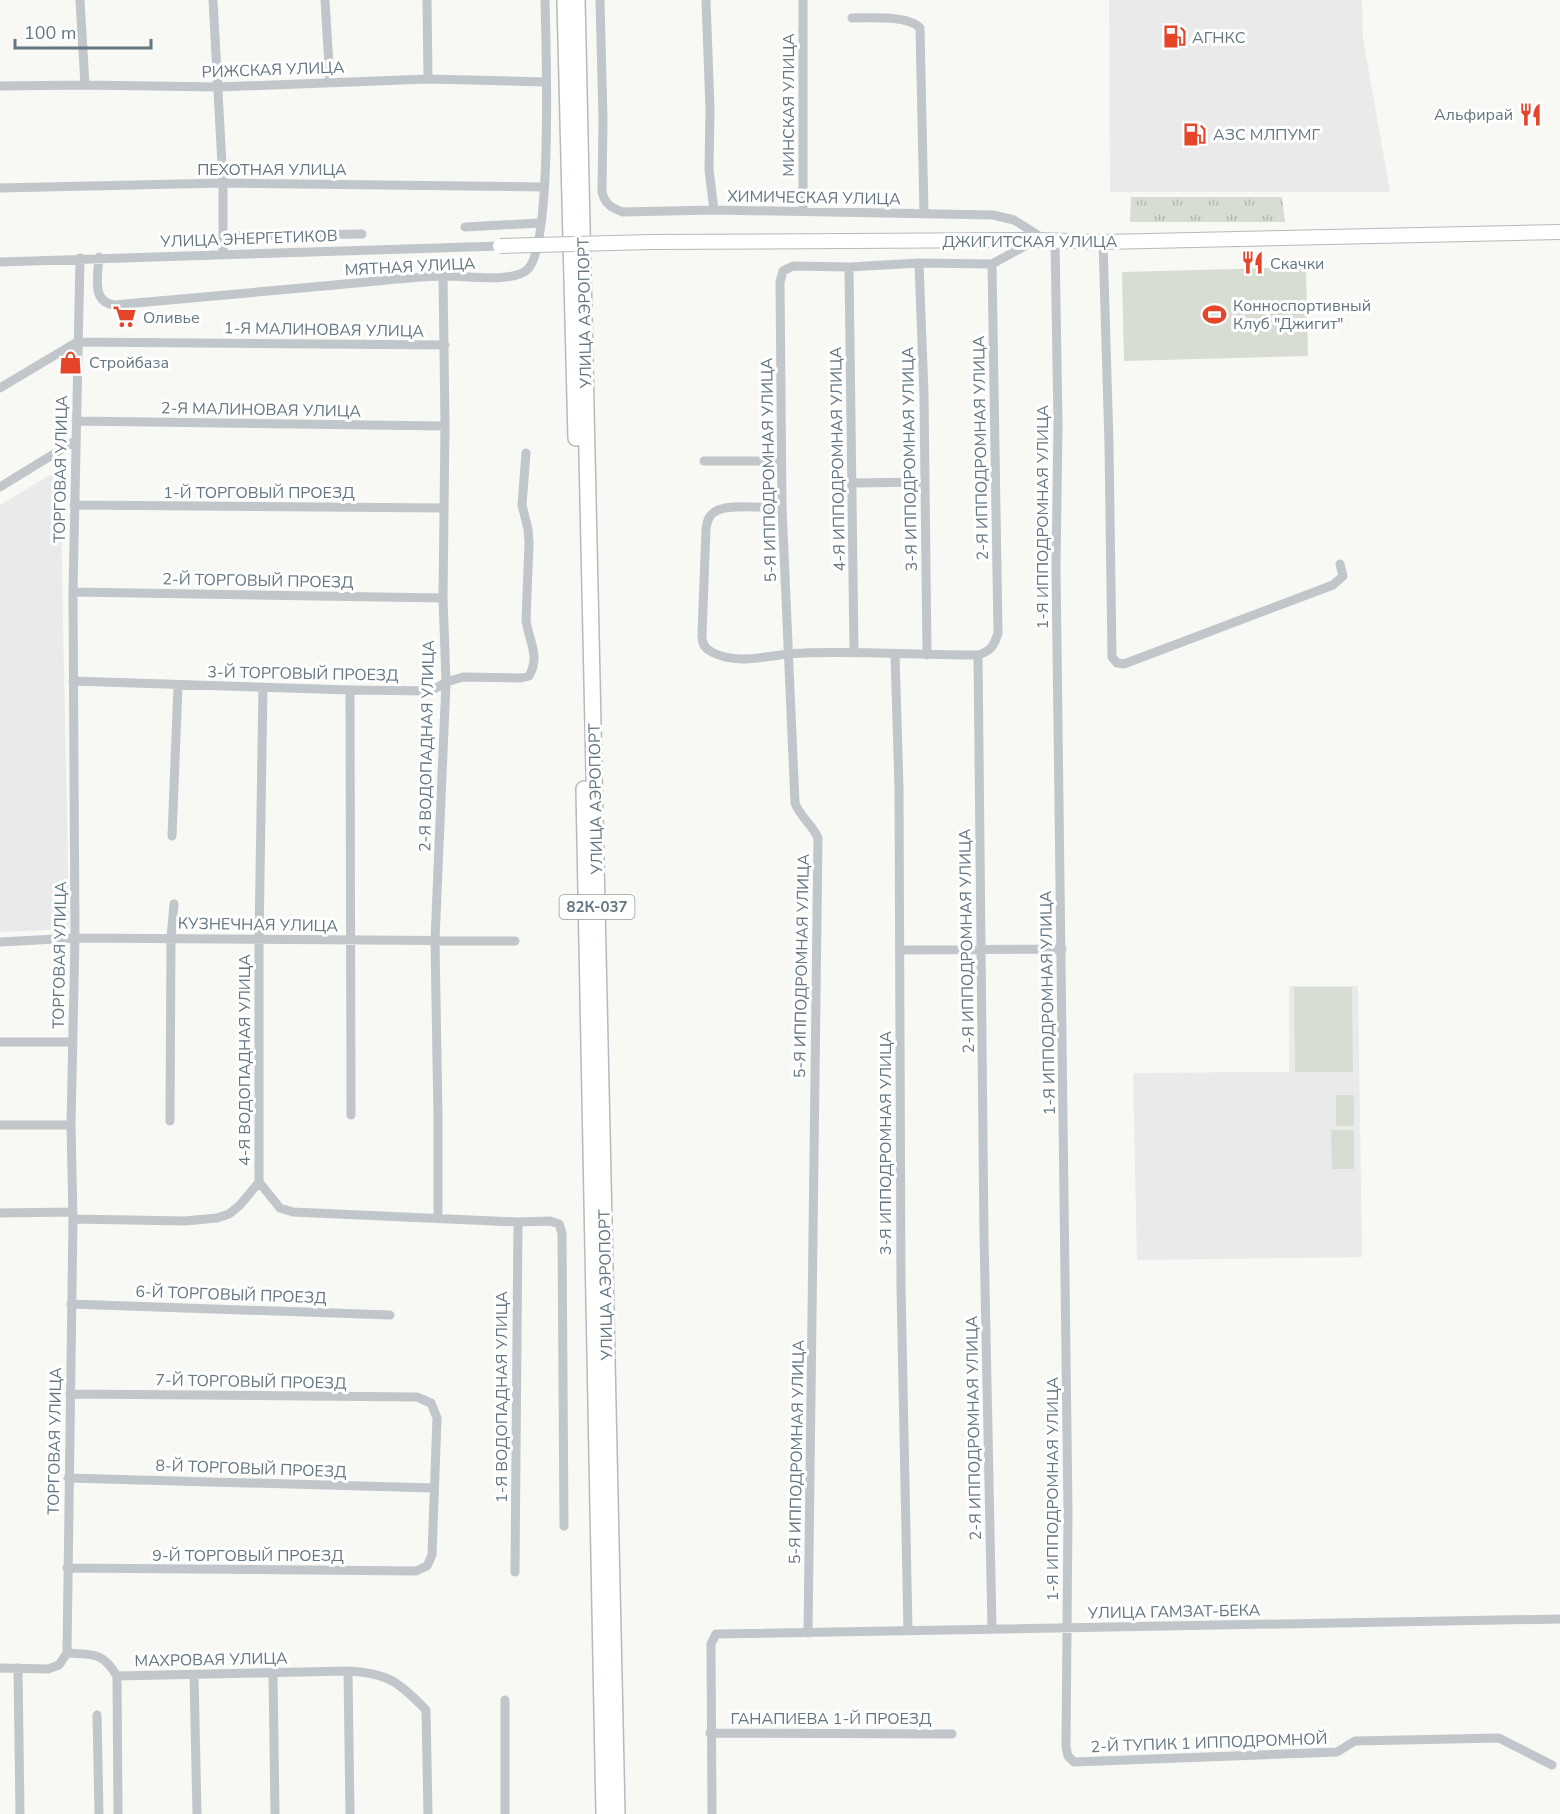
<svg xmlns="http://www.w3.org/2000/svg" width="1560" height="1814" font-family="'Nunito Sans',sans-serif">
  <style>
    .built { fill: #e9eae9 }
    .grass { fill: url(#grass-tufts) }
    .park { fill: #d8ddd4 }
    .lines { fill: none; stroke-linecap: round; stroke-linejoin: round }
    .secondary-casing { stroke: #b4babe; stroke-width: 16 }
    .primary-casing { stroke: #b5babe; stroke-width: 18 }
    .street { stroke: #c1c6ca; stroke-width: 9 }
    .secondary { stroke: #fff; stroke-width: 14 }
    .primary { stroke: #fff; stroke-width: 15 }
    .secondary-bridge-casing { stroke: #b4babe; stroke-width: 16; stroke-linecap: butt }
    .secondary-bridge { stroke: #fff; stroke-width: 14 }
    .labels { text-anchor: middle; stroke-width: 6; stroke-linejoin: round; paint-order: stroke }
    .shield { fill: #fff; stroke: #929fa7; stroke-width: 1.5 }
    .shield-label { font-size: 15px; font-weight: bold; fill: #637681 }
    .poi-label { font-size: 16px; fill: #637681; stroke: #fff; text-anchor: start }
    .street-label { font-size: 16px; fill: #637681; stroke: #fff }
  </style>
  <defs>
    <pattern id="grass-tufts" width="24" height="20" patternUnits="userSpaceOnUse" patternTransform="scale(1.5)"><rect width="24" height="20" fill="#d8ddd4"/><path d="M3 7l-1-3M5 7V3M7 7l1-3M15 17l-1-3M17 17v-4M19 17l1-3" fill="none" stroke="#b3b8b1"/></pattern>
  </defs>
  <rect width="100%" height="100%" fill="#f8f8f5"/>
  <path class="built" d="M1109,0H1362L1363,38L1390,192H1110Z
    M60,469L69,929L0,932V505Z
    M1289,986H1358L1362,1257L1137,1260L1133,1073L1289,1072Z"/>
  <path class="grass" d="M1131,197H1282L1285,222H1130Z"/>
  <path class="park" d="M1306,267L1308,356L1124,361L1122,272Z
    M1294,987H1352L1353,1072H1295Z
    M1336,1095H1354V1126H1336Z
    M1331,1130H1354V1169H1332Z"/>
  <g class="lines">
    <defs>
      <path id="secondary" d="M651,242L1035,240L1103,242L1560,232"/>
      <path id="primary" d="M565,0L576,438
        M577,0L617,1814
        M584,789L604,1814"/>
    </defs>
    <use href="#secondary" class="secondary-casing"/>
    <use href="#primary" class="primary-casing"/>
    <path class="street" d="M80,0L85,85
      M213,0L223,183V254
      M325,0L330,82
      M427,0L428,79
      M600,0L603,119L602,192C605,204 611,208 623,212L714,210
      M706,0L710,109L709,170L714,210L993,215L1014,220L1044,239
      M803,0V211
      M852,18C870,18 909,15 920,28L924,213
      M0,86L85,85L219,87L428,79L546,82
      M0,188L223,183L544,187
      M465,227L540,223
      M223,236L362,234
      M1055,241L1058,424L1056,568L1068,1512L1066,1747L1068,1756L1074,1762L1337,1752L1355,1741L1499,1738L1552,1765
      M1103,242L1109,444L1112,657L1117,663L1124,664L1333,585L1343,576L1340,564
      M99,257C98,275 91,302 114,305C187,299 261,292 335,285C371,282 407,277 443,276C463,275 514,284 528,269C553,243 546,45 545,0
      M0,262L500,246
      M919,263L924,395L927,655
      M849,267L854,652
      M0,388L77,342L445,345
      M76,421L445,426
      M704,461H781
      M852,483L925,482
      M0,487L75,441
      M74,505L444,508
      M782,508C765,508 733,504 718,510C709,514 707,521 706,529L702,634C701,649 711,653 725,657C749,663 778,653 803,653C861,651 920,655 978,655
      M73,592L443,598
      M895,655L899,788L901,1287L908,1631
      M73,681L350,690L431,691L446,682L463,677L521,678L529,676C541,656 528,639 526,620L529,543L528,529L522,505L526,453
      M350,690L351,1115
      M172,836L178,686
      M0,942L75,938L515,941
      M900,950L1062,949
      M0,1042H73
      M170,1121L171,938L174,904
      M0,1125H71
      M259,1182L280,1208L293,1212L518,1222L550,1221L559,1224L562,1233L564,1526
      M259,1182V939L263,687
      M0,1213L73,1212
      M438,1217V1118L435,940L446,682L443,598L445,426L443,276
      M73,1219L185,1221L217,1218L229,1214L240,1205L259,1182
      M71,1304L390,1315
      M68,1478L434,1488
      M67,1568L416,1571L427,1566L432,1555L437,1418L431,1403L417,1397L70,1394
      M515,1572L518,1222
      M992,1629L984,1236L978,655C991,651 994,646 998,633L992,264
      M808,1633L818,838C812,824 800,817 795,803L782,508L780,282L783,271L793,266L849,267L919,263L992,264L1032,242
      M67,1653L73,1219L71,1125L75,938L73,592L80,258
      M0,1668L48,1669L59,1665L67,1653C93,1655 102,1651 117,1676L348,1671C388,1673 399,1682 426,1710L428,1814
      M18,1668L20,1814
      M348,1671L350,1814
      M273,1673L275,1814
      M194,1675L197,1814
      M117,1676L118,1814
      M97,1715L99,1814
      M710,1733L952,1734
      M505,1814V1700
      M712,1814L711,1644L716,1634L1560,1619"/>
    <use href="#secondary" class="secondary"/>
    <use href="#primary" class="primary"/>
    <defs>
      <path id="secondary-bridge" d="M500,246L651,242"/>
    </defs>
    <use href="#secondary-bridge" class="secondary-bridge-casing"/>
    <use href="#secondary-bridge" class="secondary-bridge"/>
  </g>
  <defs>
    <symbol id="fuel-bare" viewBox="-9 -9 18 18"><path d="M-5.5-6h7V0h2V4h1.3V-2.5L3-4.5l.8-.8L6-3V5H2.5V1h-1V6h-7ZM-4.2-4.7v3.2H.2V-4.7Z" fill="#e54629" stroke="#fff" stroke-width="2.5" paint-order="stroke"/></symbol>
    <symbol id="restaurant-bare" viewBox="-9 -9 18 18"><path d="M-5-6h1v4h1v-4h1v4h1v-4h1v5L-1.5 .5V6h-2V.5L-5-1ZM5-6V6H3V1.5H1.5Q1.5-4 5-6Z" fill="#e54629" stroke="#fff" stroke-width="2.5" paint-order="stroke"/></symbol>
    <symbol id="stadium-bare" viewBox="-9 -9 18 18"><path d="M0-5a6.5 5 0 1 0 0 10a6.5 5 0 1 0 0-10ZM-3.5-1.8h7v3.6h-7Z" fill="#e54629" stroke="#fff" stroke-width="2.5" paint-order="stroke"/></symbol>
    <symbol id="supermarket-bare" viewBox="-9 -9 18 18"><path d="M-6-5.5h2.5l.6 2H6L4.5 2H-2.5L-4.4-4H-6ZM-1.5 3.2a1.3 1.3 0 1 0 .1 0ZM3 3.2a1.3 1.3 0 1 0 .1 0Z" fill="#e54629" stroke="#fff" stroke-width="2.5" paint-order="stroke"/></symbol>
    <symbol id="shop-bare" viewBox="-9 -9 18 18"><path d="M-5-2.5h2.3a2.7 3.5 0 0 1 5.4 0H5L5.5 6h-11ZM-1.5-2.5h3a1.5 2.3 0 0 0-3 0Z" fill="#e54629" stroke="#fff" stroke-width="2.5" paint-order="stroke"/></symbol>
  </defs>
  <g fill-rule="evenodd">
    <use href="#fuel-bare" x="1158" y="20" width="33" height="33"/>
    <use href="#restaurant-bare" x="1514" y="98" width="33" height="33"/>
    <use href="#fuel-bare" x="1178" y="118" width="33" height="33"/>
    <use href="#restaurant-bare" x="1236" y="246" width="33" height="33"/>
    <use href="#stadium-bare" x="1198" y="298" width="33" height="33"/>
    <use href="#supermarket-bare" x="108" y="300" width="33" height="33"/>
    <use href="#shop-bare" x="54" y="346" width="33" height="33"/>
  </g>
  <g class="labels">
    <rect class="shield" x="559.5" y="895" width="75" height="24" rx="4.5"/>
    <g class="shield-label">
      <text x="597" y="912">82К-037</text>
    </g>
    <g class="poi-label">
      <text x="1192" y="43">АГНКС</text>
      <text x="1513" y="120" text-anchor="end">Альфирай</text>
      <text x="1213" y="140">АЗС МЛПУМГ</text>
      <text x="1270" y="269">Скачки</text>
      <text x="1233" y="311">Конноспортивный<tspan x="1233" dy="18">Клуб "Джигит"</tspan></text>
      <text x="143" y="323">Оливье</text>
      <text x="89" y="368">Стройбаза</text>
    </g>
    <g class="street-label">
      <text transform="translate(273 69) rotate(-2)" y="6">РИЖСКАЯ УЛИЦА</text>
      <text transform="translate(788 105) rotate(-90)" y="6">МИНСКАЯ УЛИЦА</text>
      <text x="272" y="175">ПЕХОТНАЯ УЛИЦА</text>
      <text transform="translate(814 197) rotate(1)" y="6">ХИМИЧЕСКАЯ УЛИЦА</text>
      <text transform="translate(249 238) rotate(-2)" y="6">УЛИЦА ЭНЕРГЕТИКОВ</text>
      <text x="1030" y="247">ДЖИГИТСКАЯ УЛИЦА</text>
      <text transform="translate(410 266) rotate(-3)" y="6">МЯТНАЯ УЛИЦА</text>
      <text transform="translate(584 313) rotate(-91)" y="6">УЛИЦА АЭРОПОРТ</text>
      <text transform="translate(324 329) rotate(1)" y="6">1-Я МАЛИНОВАЯ УЛИЦА</text>
      <text transform="translate(261 409) rotate(1)" y="6">2-Я МАЛИНОВАЯ УЛИЦА</text>
      <text transform="translate(980 448) rotate(-91)" y="6">2-Я ИППОДРОМНАЯ УЛИЦА</text>
      <text transform="translate(837 459) rotate(-91)" y="6">4-Я ИППОДРОМНАЯ УЛИЦА</text>
      <text transform="translate(909 459) rotate(-91)" y="6">3-Я ИППОДРОМНАЯ УЛИЦА</text>
      <text transform="translate(60 469) rotate(-89)" y="6">ТОРГОВАЯ УЛИЦА</text>
      <text transform="translate(768 470) rotate(-91)" y="6">5-Я ИППОДРОМНАЯ УЛИЦА</text>
      <text x="259" y="498">1-Й ТОРГОВЫЙ ПРОЕЗД</text>
      <text transform="translate(1042 517) rotate(-90)" y="6">1-Я ИППОДРОМНАЯ УЛИЦА</text>
      <text transform="translate(258 580) rotate(1)" y="6">2-Й ТОРГОВЫЙ ПРОЕЗД</text>
      <text transform="translate(303 673) rotate(1)" y="6">3-Й ТОРГОВЫЙ ПРОЕЗД</text>
      <text transform="translate(426 746) rotate(-89)" y="6">2-Я ВОДОПАДНАЯ УЛИЦА</text>
      <text transform="translate(595 799) rotate(-91)" y="6">УЛИЦА АЭРОПОРТ</text>
      <text transform="translate(258 924) rotate(1)" y="6">КУЗНЕЧНАЯ УЛИЦА</text>
      <text transform="translate(966 941) rotate(-91)" y="6">2-Я ИППОДРОМНАЯ УЛИЦА</text>
      <text transform="translate(59 955) rotate(-89)" y="6">ТОРГОВАЯ УЛИЦА</text>
      <text transform="translate(801 966) rotate(-89)" y="6">5-Я ИППОДРОМНАЯ УЛИЦА</text>
      <text transform="translate(1047 1003) rotate(-91)" y="6">1-Я ИППОДРОМНАЯ УЛИЦА</text>
      <text transform="translate(244 1060) rotate(-90)" y="6">4-Я ВОДОПАДНАЯ УЛИЦА</text>
      <text transform="translate(885 1143) rotate(-90)" y="6">3-Я ИППОДРОМНАЯ УЛИЦА</text>
      <text transform="translate(605 1285) rotate(-91)" y="6">УЛИЦА АЭРОПОРТ</text>
      <text transform="translate(231 1294) rotate(2)" y="6">6-Й ТОРГОВЫЙ ПРОЕЗД</text>
      <text transform="translate(251 1381) rotate(1)" y="6">7-Й ТОРГОВЫЙ ПРОЕЗД</text>
      <text transform="translate(501 1397) rotate(-90)" y="6">1-Я ВОДОПАДНАЯ УЛИЦА</text>
      <text transform="translate(973 1428) rotate(-91)" y="6">2-Я ИППОДРОМНАЯ УЛИЦА</text>
      <text transform="translate(54 1441) rotate(-89)" y="6">ТОРГОВАЯ УЛИЦА</text>
      <text transform="translate(796 1452) rotate(-89)" y="6">5-Я ИППОДРОМНАЯ УЛИЦА</text>
      <text transform="translate(251 1468) rotate(2)" y="6">8-Й ТОРГОВЫЙ ПРОЕЗД</text>
      <text transform="translate(1052 1489) rotate(-90)" y="6">1-Я ИППОДРОМНАЯ УЛИЦА</text>
      <text x="248" y="1561">9-Й ТОРГОВЫЙ ПРОЕЗД</text>
      <text transform="translate(1174 1611) rotate(-1)" y="6">УЛИЦА ГАМЗАТ-БЕКА</text>
      <text transform="translate(211 1659) rotate(-1)" y="6">МАХРОВАЯ УЛИЦА</text>
      <text x="831" y="1724">ГАНАПИЕВА 1-Й ПРОЕЗД</text>
      <text transform="translate(1209 1742) rotate(-2)" y="6">2-Й ТУПИК 1 ИППОДРОМНОЙ</text>
    </g>
  </g>
  <path d="M15 39v9h136v-9" fill="none" stroke="#637681" stroke-width="3"/>
  <text x="24" y="39" font-size="18" fill="#637681" stroke="#ffffff" stroke-width="4.5" paint-order="stroke">100 m</text>
</svg>
